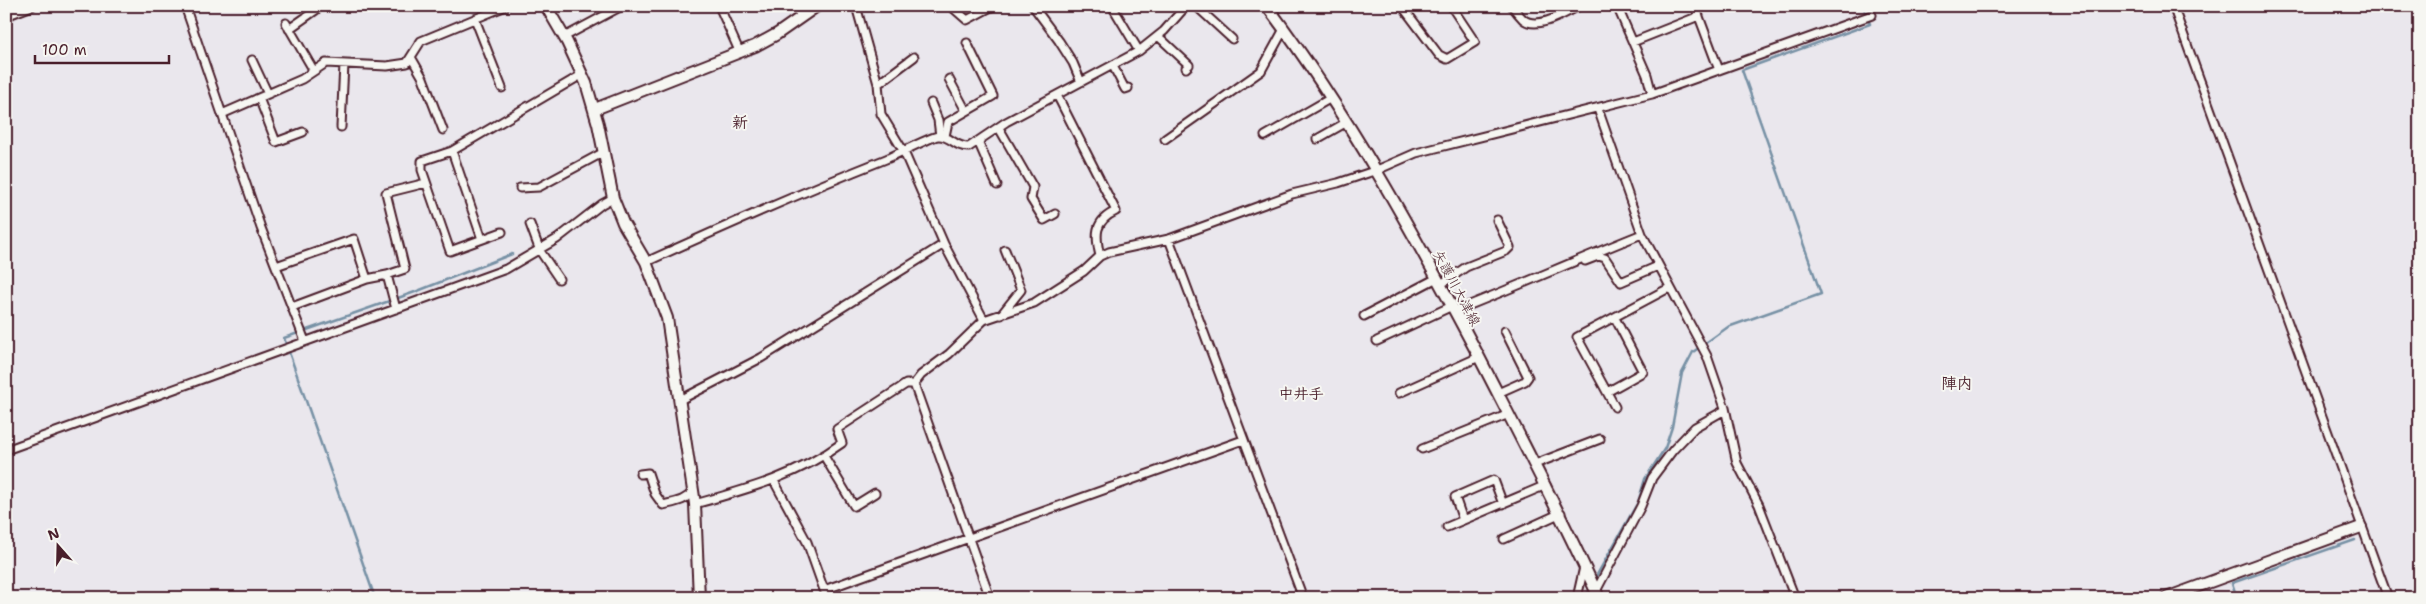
<svg xmlns="http://www.w3.org/2000/svg" width="2426" height="604" font-family="'Shantell Sans','Klee One',sans-serif">
  <style>
    .lines { fill: none; stroke-linecap: round; stroke-linejoin: round }
    .stream { stroke: #7791a5; stroke-width: 2.5 }
    .street-casing { stroke: #4a1f2b; stroke-width: 11 }
    .secondary-casing { stroke: #4a1f2b; stroke-width: 14 }
    .street { stroke: #f6f6f2; stroke-width: 7 }
    .secondary { stroke: #f6f6f2; stroke-width: 10 }
    .labels { text-anchor: middle; stroke-width: 4; stroke-linejoin: round; paint-order: stroke }
    .street-label { font-size: 14px; fill: #4a1f2b; stroke: #f6f6f2 }
    .neighbourhood-label { font-size: 15px; font-weight: bold; fill: #4a1f2b; stroke: #f6f6f2 }
    .quarter-label { font-size: 16px; font-weight: bold; fill: #4a1f2b; stroke: #f6f6f2 }
  </style>
  <rect width="100%" height="100%" fill="#eae7ed"/>
  <filter id="ink" filterUnits="userSpaceOnUse"><feTurbulence type="fractalNoise" baseFrequency=".02" numOctaves="2"/><feDisplacementMap in="SourceGraphic" scale="10" xChannelSelector="R" yChannelSelector="G"/><feConvolveMatrix kernelMatrix="1 2 1 2 8 2 1 2 1" color-interpolation-filters="sRGB"/></filter>
  <g filter="url(#ink)">
    <g class="lines">
      <path class="stream" d="M1594,580L1638,502L1645,479L1665,448L1672,427L1682,373L1693,352L1728,327L1821,294L1742,70L1870,24L1863,6
        M375,598L284,338L415,292L512,254
        M1584,598L1591,587
        M2237,598L2232,583L2355,540"/>
      <defs>
        <path id="street" d="M185,6L261,228L305,341
          M719,6L740,53
          M796,6L801,18
          M856,6L878,84L881,114L904,152L944,244L984,320
          M951,6L967,20L993,6
          M1033,6L1059,41L1073,63L1081,82
          M1112,6L1139,51
          M1196,6L1232,39
          M1402,6L1439,55L1447,59L1475,42L1451,6
          M1512,6C1515,10 1519,15 1523,19C1537,31 1565,13 1579,6
          M1617,6L1647,75L1652,94
          M1695,6L1719,70
          M2173,6L2388,598
          M6,16L32,6
          M475,19L502,88
          M286,23L314,71
          M289,29L316,10
          M1158,36L1189,65L1186,68
          M564,37L622,6
          M1633,42L1699,16
          M411,57L423,78L443,130
          M252,60L268,94
          M1113,66L1125,89L1128,88
          M949,79L966,111
          M878,84L914,57
          M1057,95L1116,211C1094,221 1095,235 1100,256
          M259,98L276,142L303,132
          M931,103L938,120L940,136
          M1598,109L1642,234L1707,356L1725,408L1737,463L1759,505L1795,598
          M222,114L302,79L326,63L387,66L407,63L421,41L506,6
          M341,127L344,64
          M999,128L1033,187L1031,199L1044,220L1055,214
          M945,136L948,122L993,96L967,43
          M1265,136L1331,98
          M1165,139L1261,71L1284,29
          M1317,139L1347,122
          M978,141L997,185
          M452,151L482,239
          M520,188L539,187L604,152
          M530,224L540,251L559,279
          M502,232L450,251L422,170V161L452,151L583,74
          M1169,239L1303,598
          M1585,261L1598,256L1605,258L1621,282L1658,266
          M646,262C725,226 805,191 886,159C896,155 930,137 938,136C950,135 956,148 969,147L1006,122L1139,51L1164,31L1186,6
          M276,266L354,239L367,279L292,307
          M367,279L387,275
          M1440,285L1466,267L1506,251L1510,247L1497,220
          M396,309L387,275L405,269L386,193L426,183
          M1455,311C1518,286 1579,259 1642,234
          M1001,315L1021,290L1005,250
          M1364,316L1437,278
          M1377,341L1452,306
          M914,384L921,375L949,354L984,320L1034,303L1084,271L1100,256L1109,252L1169,239L1292,194L1338,183L1377,170L1416,153L1652,94L1872,15
          M914,384L990,598
          M1607,392L1643,372L1615,318
          M1399,393L1479,357
          M1498,393L1525,381L1528,377L1505,331
          M680,400L761,358L944,244
          M1615,407L1577,337L1669,288
          M1422,449L1509,414
          M6,450L506,269L557,239L602,204L613,198
          M824,456L854,506L875,493
          M1535,464L1600,439
          M640,474L648,473L655,494L663,505C675,502 686,501 693,491
          M774,481L807,542L824,590L1243,440
          M695,504C748,489 797,476 842,443L837,429L906,384H914
          M1463,520L1455,497L1494,480L1503,504
          M1447,527L1546,485
          M1504,539L1561,513
          M1596,591L1641,506L1652,478L1673,450L1695,427L1725,410
          M1577,598L1584,567"/>
        <path id="secondary" d="M546,6L567,42L586,83L598,124L613,198L623,223L646,262L667,318L695,504L699,598
          M1267,6C1348,114 1413,232 1476,351C1518,433 1561,514 1599,598
          M595,109L755,46L777,34L817,6
          M2166,598L2361,527"/>
      </defs>
      <use href="#street" class="street-casing"/>
      <use href="#secondary" class="secondary-casing"/>
      <use href="#street" class="street"/>
      <use href="#secondary" class="secondary"/>
    </g>
  </g>
  <g class="labels">
    <g class="street-label">
      <text transform="translate(1457 288) rotate(62)" y="5">矢護川大津線</text>
    </g>
    <g class="neighbourhood-label">
      <text x="1301" y="399">中井手</text>
    </g>
    <g class="quarter-label">
      <text x="740" y="128">新</text>
      <text x="1957" y="389">陣内</text>
    </g>
  </g>
  <rect width="2426" height="604" fill="none" stroke="#f6f6f2" stroke-width="25"/>
  <rect x="12" y="12" width="2401" height="579" fill="none" stroke="#4a1f2b" stroke-width="2" filter="url(#ink)"/>
  <g transform="translate(58 546) rotate(340)" stroke="#f6f6f2" stroke-width="4" paint-order="stroke">
  <path d="M0-4L9 19L0 12L-9 19Z" fill="#4a1f2b"/>
  <text y="-8" font-size="14" font-weight="bold" text-anchor="middle" fill="#4a1f2b">N</text>
  </g>
  <path d="M35 55v8h134v-8" fill="none" stroke="#4a1f2b" stroke-width="2.5"/>
  <text x="42" y="55" font-size="15" fill="#4a1f2b" stroke="#f6f6f2" stroke-width="4" paint-order="stroke">100 m</text>
</svg>
